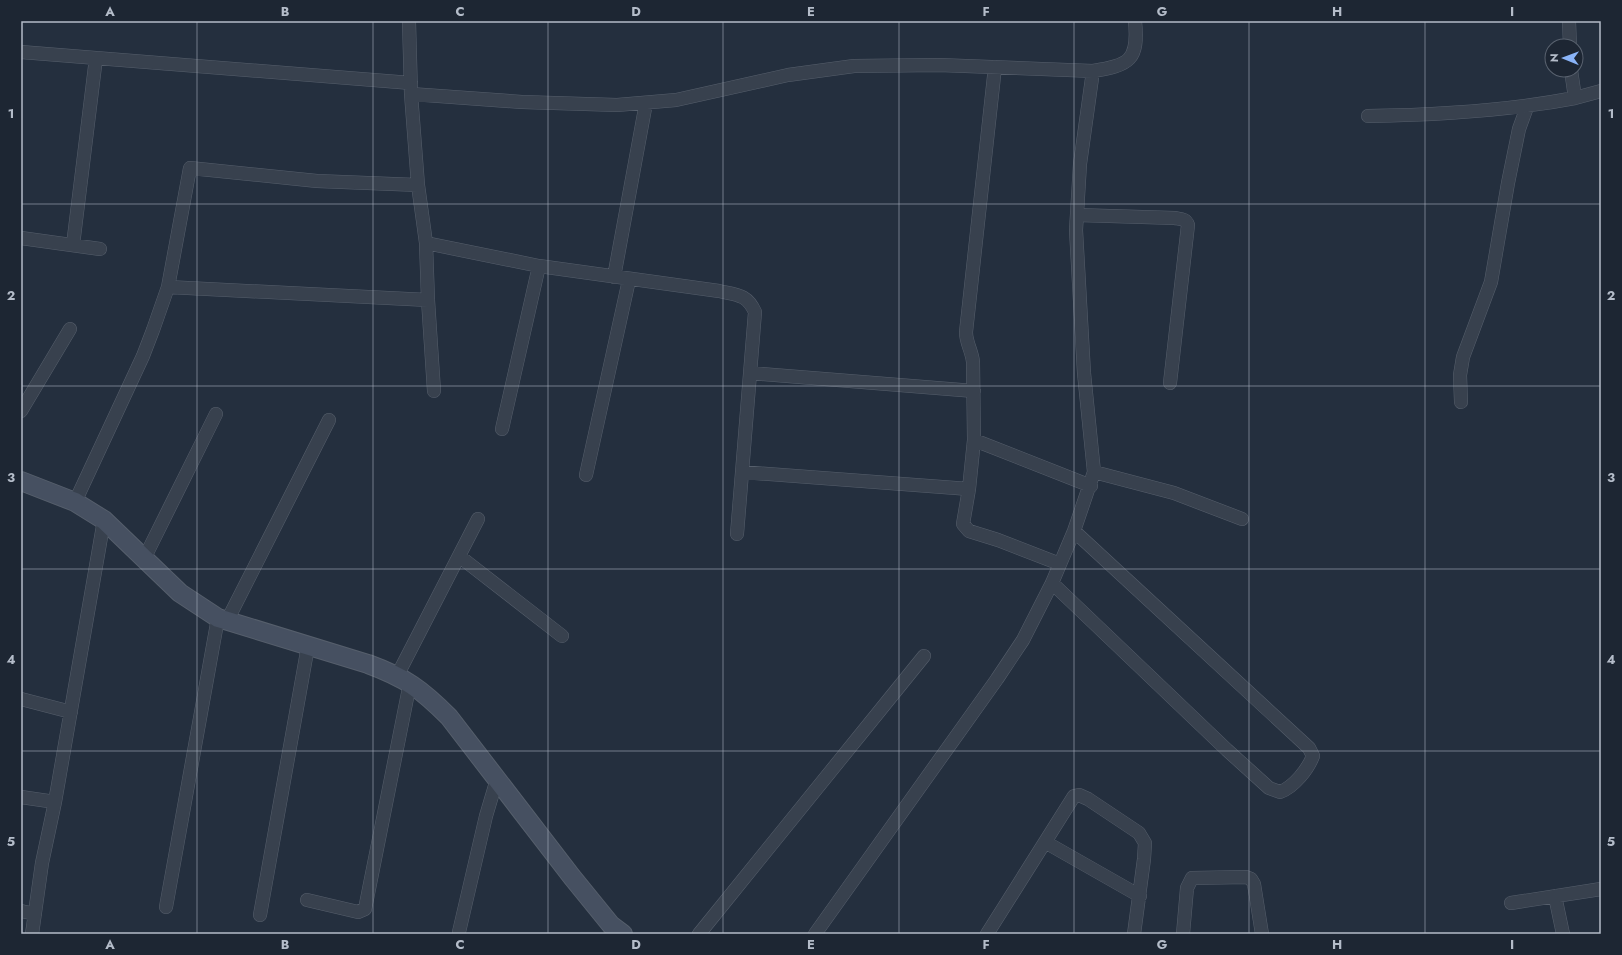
<svg xmlns="http://www.w3.org/2000/svg" width="1622" height="955" font-family="Jost,sans-serif">
  <style>
    .lines { fill: none; stroke-linecap: round; stroke-linejoin: round }
    .street-casing { stroke: #565f6c; stroke-width: 14 }
    .secondary-casing { stroke: #565f6c; stroke-width: 20 }
    .street { stroke: #38414e; stroke-width: 13 }
    .secondary { stroke: #465061; stroke-width: 18 }
    .grid { fill: none; stroke: #b4bcc9; stroke-width: 1; stroke-opacity: 0.55 }
    .neatline { fill: none; stroke: #b4bcc9; stroke-width: 1.5 }
    .grid-label { font-size: 13px; text-anchor: middle; font-weight: bold; fill: #b4bcc9 }
  </style>
  <rect width="100%" height="100%" fill="#242f3e"/>
  <g class="lines">
    <defs>
      <path id="street" d="M409,21L411,94L418,185L426,243L428,300L434,391
        M1569,21L1570,46
        M21,52L411,83
        M995,67L966,332C966,343 972,351 973,362L974,440L969,489L963,524L969,531L998,540L1060,564
        M411,94L522,102L617,105L676,100L788,75L854,66L939,65L1093,71C1129,65 1139,61 1135,21
        M1575,98L1601,91
        M1368,116C1438,115 1507,111 1575,98L1571,70
        M1077,215L1175,218C1181,219 1186,219 1188,225L1170,383
        M21,238L100,249
        M426,243L539,266L719,291C737,295 747,294 755,312L737,534
        M73,245L96,58
        M614,277L646,103
        M168,287L428,300
        M750,373L974,391
        M1461,402L1460,375L1463,357L1491,282L1508,183L1519,129L1527,107
        M21,411L70,329
        M502,429L539,266
        M974,440L1091,486
        M742,472L969,489
        M1094,472L1174,493L1242,519
        M586,475L629,280
        M75,502L143,356L153,330L168,287L190,168L317,181L418,185
        M459,556L562,636
        M144,559L216,414
        M1052,583L1227,750L1269,788L1280,792C1294,787 1308,769 1313,756L1309,748L1074,531
        M227,621L329,420
        M397,676L478,519
        M21,699L71,712
        M21,797L55,802
        M1045,842L1140,896
        M1555,896L1563,934
        M307,900L358,912L365,909L410,683
        M1511,903L1601,889
        M166,907L218,618
        M21,911L35,914
        M260,915L308,646
        M459,932L486,816L497,779
        M32,934L42,863L55,802L104,520
        M699,934L924,656
        M815,934L997,679L1023,640L1052,583L1074,531L1094,472L1084,373L1076,230L1080,164L1093,71
        M987,934L1074,796L1079,795L1088,799L1139,833L1145,843L1144,859L1134,934
        M1183,934L1187,888L1192,878L1246,877L1251,879L1254,884L1262,934"/>
      <path id="secondary" d="M21,481L75,502L104,520L180,593L218,618L368,664C406,678 421,689 449,717L572,877L611,925L623,934"/>
    </defs>
    <use href="#street" class="street-casing"/>
    <use href="#secondary" class="secondary-casing"/>
    <use href="#street" class="street"/>
    <use href="#secondary" class="secondary"/>
  </g>
  <path class="grid" d="M197,21V934M373,21V934M548,21V934M723,21V934M899,21V934M1074,21V934M1249,21V934M1425,21V934M21,204H1601M21,386H1601M21,569H1601M21,751H1601"/>
  <rect width="1622" height="955" fill="none" stroke="#1d2633" stroke-width="44"/>
  <g transform="translate(1564 58) rotate(271)"><circle r="19" fill="#1d2633" stroke="#59626f"/>
  <path d="M0-3L7 15L0 10L-7 15Z" fill="#8ab4f8"/>
  <text y="-6" font-size="11" font-weight="bold" text-anchor="middle" fill="#b4bcc9">N</text>
  </g>
  <rect x="22" y="22" width="1578" height="911" class="neatline"/>
  <g class="grid-label">
    <text x="110" y="16">A</text>
    <text x="285" y="16">B</text>
    <text x="460" y="16">C</text>
    <text x="636" y="16">D</text>
    <text x="811" y="16">E</text>
    <text x="986" y="16">F</text>
    <text x="1162" y="16">G</text>
    <text x="1337" y="16">H</text>
    <text x="1512" y="16">I</text>
    <text x="11" y="118">1</text>
    <text x="1611" y="118">1</text>
    <text x="11" y="300">2</text>
    <text x="1611" y="300">2</text>
    <text x="11" y="482">3</text>
    <text x="1611" y="482">3</text>
    <text x="11" y="664">4</text>
    <text x="1611" y="664">4</text>
    <text x="11" y="846">5</text>
    <text x="1611" y="846">5</text>
    <text x="110" y="949">A</text>
    <text x="285" y="949">B</text>
    <text x="460" y="949">C</text>
    <text x="636" y="949">D</text>
    <text x="811" y="949">E</text>
    <text x="986" y="949">F</text>
    <text x="1162" y="949">G</text>
    <text x="1337" y="949">H</text>
    <text x="1512" y="949">I</text>
  </g>
</svg>
